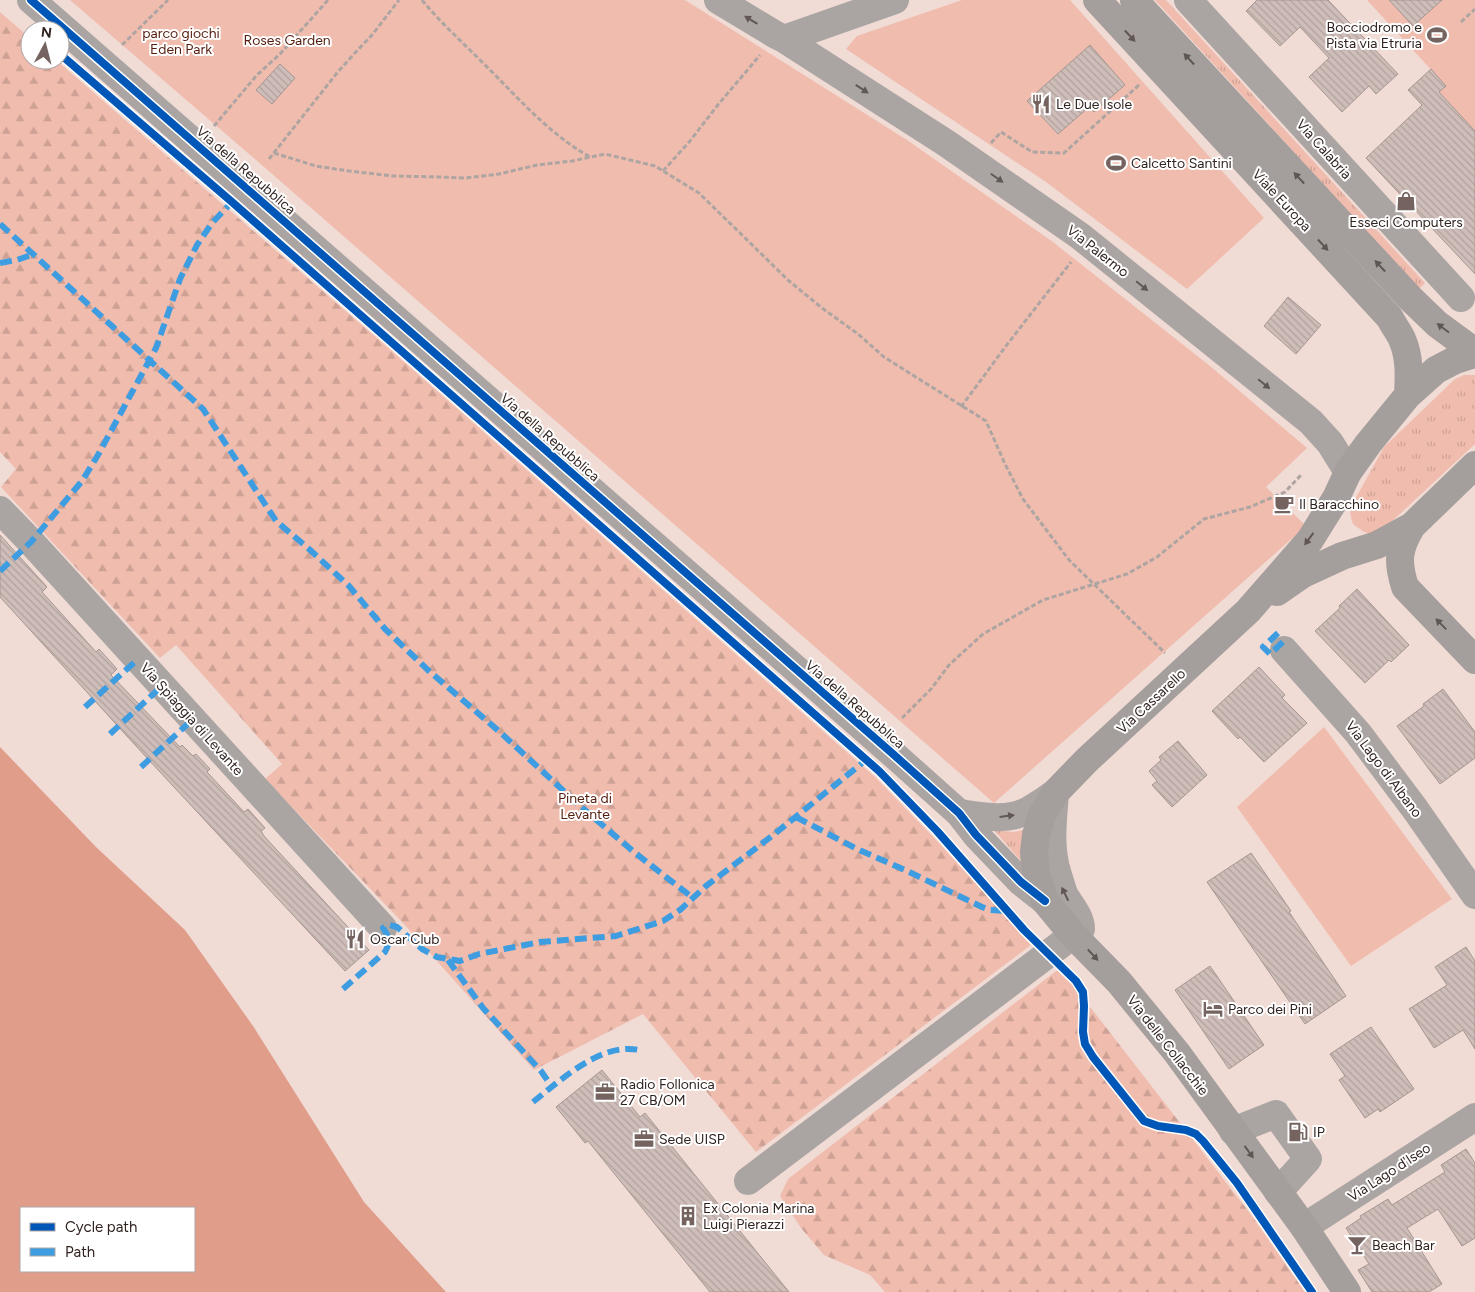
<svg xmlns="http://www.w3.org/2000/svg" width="1475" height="1292" font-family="Figtree,sans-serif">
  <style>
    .grass { fill: url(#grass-tufts) }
    .forest { fill: url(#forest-firs) }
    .park { fill: #f0bcae }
    .water { fill: #e09d8a; fill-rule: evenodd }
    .building { fill: url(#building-back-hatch); stroke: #a69691 }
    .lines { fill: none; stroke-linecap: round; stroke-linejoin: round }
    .path { stroke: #aea5a2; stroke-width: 3; stroke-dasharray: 5 2.5; stroke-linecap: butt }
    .minor { stroke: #aaa5a3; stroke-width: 28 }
    .major { stroke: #a49f9c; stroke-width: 28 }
    .quiet { stroke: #3e9ce0; stroke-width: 6; stroke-dasharray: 12 6; stroke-linecap: butt }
    .cycleway-casing { stroke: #fff; stroke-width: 11 }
    .cycleway { stroke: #0057b8; stroke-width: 8 }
    .oneway { fill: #615754 }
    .oneway2 { fill: #5f5551 }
    .labels { text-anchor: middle; stroke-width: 4; stroke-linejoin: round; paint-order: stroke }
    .poi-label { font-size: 14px; fill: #31231f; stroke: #fff; text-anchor: start }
    .park-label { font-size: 14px; fill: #551d0e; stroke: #fff }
    .street-label { font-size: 14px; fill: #31231f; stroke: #fff }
  </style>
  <defs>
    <pattern id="grass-tufts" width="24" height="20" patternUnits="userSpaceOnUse" patternTransform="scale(1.25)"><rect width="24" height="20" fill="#f0bcae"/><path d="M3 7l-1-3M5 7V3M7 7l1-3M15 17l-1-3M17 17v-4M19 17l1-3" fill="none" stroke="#cea195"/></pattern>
    <pattern id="forest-firs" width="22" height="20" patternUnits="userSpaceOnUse" patternTransform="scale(1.25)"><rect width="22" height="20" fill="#f0bcae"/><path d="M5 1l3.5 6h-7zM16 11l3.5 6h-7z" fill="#cea195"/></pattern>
    <pattern id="building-back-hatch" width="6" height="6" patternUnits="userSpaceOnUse" patternTransform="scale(1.25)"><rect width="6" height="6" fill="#cebdb8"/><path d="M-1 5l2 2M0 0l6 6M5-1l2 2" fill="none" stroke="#b1a29e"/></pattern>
  </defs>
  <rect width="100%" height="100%" fill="#f1dbd5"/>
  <path class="grass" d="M1155,0H1166L1425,283L1419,289Z
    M1464,375H1475V444L1389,524L1371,534L1364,532L1353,524L1351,517L1350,510L1353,503L1384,447L1455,379Z
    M994,830L1014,832L1024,830L1021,861Z"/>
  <path class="forest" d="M0,12L30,38V60H56L386,346L875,777L940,844L1031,945L756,1152L643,1014L534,1070L404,924L265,779L282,764L176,645L160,658L1,487L16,469L0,452Z
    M1060,968L1249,1212L1305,1292H885L870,1275L824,1255L801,1228L780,1196L788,1179Z"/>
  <path class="park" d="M70,0H685L907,140L1053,242L1210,366L1307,448L1266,487L1306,526L994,803L263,166Z
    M962,0H1070L1264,218L1187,289L1046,182L846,49L857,36Z
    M1367,0H1475V131L1439,92L1446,86Z
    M1324,727L1452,899L1351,966L1237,807Z"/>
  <path class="water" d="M0,747L96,847L185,930L253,1026L364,1202L446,1292H0ZM21,1208H194V1271H21Z"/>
  <path class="building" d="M1257,0H1328L1398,74L1376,94L1369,86L1342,112L1309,77L1329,58L1300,27L1280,46L1246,11Z
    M1389,0H1442L1413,26Z
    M1090,45L1125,85L1094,112L1089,107L1058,134L1027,101Z
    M280,64L295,78L272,104L256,90Z
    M1431,69L1446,86L1439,92L1475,131V274L1366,158L1422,105L1408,90Z
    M1288,297L1321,325L1296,354L1264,326Z
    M0,535L47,587L42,592L96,652L99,649L117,669L111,675L180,747L182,745L193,756L196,754L210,769L207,772L244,812L248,809L265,828L261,831L264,836L369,950L345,971L147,758L0,597Z
    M1357,589L1409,645L1391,662L1389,660L1365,683L1315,631L1340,608L1339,606Z
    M1259,667L1285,695L1282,698L1307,723L1264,762L1240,737L1238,739L1212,711Z
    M1443,689L1475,732V758L1440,784L1397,726L1424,706L1423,704Z
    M1178,741L1207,775L1172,807L1152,785L1157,781L1149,771L1161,760L1159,757Z
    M1251,853L1291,911L1289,912L1346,996L1305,1024L1207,882Z
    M1466,947L1475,961V1049L1463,1030L1434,1048L1409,1009L1447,985L1435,967Z
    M1210,966L1264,1045L1229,1069L1175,990Z
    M1371,1027L1414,1089L1380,1112L1378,1109L1365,1118L1339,1080L1345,1076L1330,1054Z
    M602,1070L640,1117L645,1113L789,1292H710L588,1141L585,1143L556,1107Z
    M1466,1149L1475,1163V1238L1462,1246L1438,1209L1407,1228L1442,1284L1429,1292H1372L1358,1270L1369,1264L1346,1228L1361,1218L1360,1216L1388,1199L1392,1205L1445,1172L1441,1165Z"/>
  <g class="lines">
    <path class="path" d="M422,0C440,22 461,41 481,61C517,96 546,132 590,157
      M1461,22L1475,9
      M122,45L168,0
      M214,126L257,75L280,54L328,0
      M991,143L1001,132L1032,152L1064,153L1140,84
      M274,153L316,166L349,171L393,176L440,177L466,178L499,174L537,165L572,161L605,154L655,166L699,193L789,281L822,308L858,334L884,357L986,421L1005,464L1023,499L1069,560L1165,653
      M269,159L337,73L353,55L372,35L399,0
      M663,171L690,141L717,106L760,55
      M961,407L1006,346L1071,262
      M902,718L931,689L949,665L983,634L1043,600L1127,574L1157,557L1204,519L1250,507L1285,492L1301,475"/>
    <path class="minor" d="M31,0L893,754L959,813L976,835L1021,882L1045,901
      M718,0L776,35L784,39L946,143L1080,236L1311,422L1330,443L1348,472
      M1188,0L1461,298
      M784,39L895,0
      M0,510L31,542L383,928
      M1284,650L1358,733L1415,809L1475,895
      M959,813C982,816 1007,822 1029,810C1038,805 1047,799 1055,793
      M1233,1131L1276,1114L1308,1159L1278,1192
      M748,1181L1081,929C1081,916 1070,905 1064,894C1062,888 1060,881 1058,875C1049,848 1053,820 1055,793
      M1304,1227L1475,1117"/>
    <path class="major" d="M1097,0L1390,318C1393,325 1399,332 1402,339C1410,357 1409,376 1408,395
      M1134,0L1410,298L1437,324L1475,352
      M1412,526C1398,549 1397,561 1405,587L1475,660
      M1277,592L1303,574L1342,556L1377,545L1412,526L1475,465
      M1347,1292L1304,1227L1177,1053L1119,982L1073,935L1045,901L1037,877L1035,863L1034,852L1036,835L1042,815L1055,793L1087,760L1248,611L1310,540L1336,498L1348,472L1368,444L1408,395L1436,370L1455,360L1475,354"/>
    <path class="quiet" d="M0,224L203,409L276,521L309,549L349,586L385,629L429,671L501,733L580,806L634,852L693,898
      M0,263L17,260L34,254
      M0,571L31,542L82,481L98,455L156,348L180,279L197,245L212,223L232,202
      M1278,633L1263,647L1270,654L1285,640
      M85,707L138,659
      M110,734L162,686
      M141,767L193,719
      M796,817L857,849L905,870L982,907L990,910L1007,911
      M448,960L483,1008L541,1071L552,1087
      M343,989L385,952C391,940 390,939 383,928L390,925L397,927L422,949L437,957L460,961L479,954L540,942L616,936L663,921L680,910L706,886L772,836L866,760
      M533,1102C561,1080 601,1042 639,1050"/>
    <defs>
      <path id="cycleway" d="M31,0L893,754L959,813L976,835L1021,882L1045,901
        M60,54L232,202L879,771L937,831L1024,930L1076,981L1083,992L1084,1006L1083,1032L1085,1044L1093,1057L1144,1121L1158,1126L1186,1130L1196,1134L1203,1141L1237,1183L1312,1292"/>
    </defs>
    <use href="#cycleway" class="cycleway-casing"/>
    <use href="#cycleway" class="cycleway"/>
  </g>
  <defs><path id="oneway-solid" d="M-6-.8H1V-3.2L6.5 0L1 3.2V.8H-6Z" transform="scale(1.25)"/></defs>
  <g class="oneway">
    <use href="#oneway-solid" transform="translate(751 20) rotate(-149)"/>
    <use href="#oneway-solid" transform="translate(862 89) rotate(33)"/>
    <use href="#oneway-solid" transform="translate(997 178) rotate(35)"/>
    <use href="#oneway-solid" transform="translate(1142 286) rotate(39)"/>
    <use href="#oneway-solid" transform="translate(1264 384) rotate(39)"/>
    <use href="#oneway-solid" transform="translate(1007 816) rotate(-7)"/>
    <use href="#oneway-solid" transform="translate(1065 894) rotate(-116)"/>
  </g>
  <g class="oneway2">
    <use href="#oneway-solid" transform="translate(1130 36) rotate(47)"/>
    <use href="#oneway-solid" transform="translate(1189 59) rotate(-133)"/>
    <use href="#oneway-solid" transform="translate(1299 178) rotate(-133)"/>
    <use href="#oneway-solid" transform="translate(1323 245) rotate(47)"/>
    <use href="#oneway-solid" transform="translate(1380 266) rotate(-133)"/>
    <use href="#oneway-solid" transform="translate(1443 328) rotate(-143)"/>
    <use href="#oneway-solid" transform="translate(1309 539) rotate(126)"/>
    <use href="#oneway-solid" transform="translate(1441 624) rotate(-134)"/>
    <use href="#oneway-solid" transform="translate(1093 955) rotate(47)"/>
    <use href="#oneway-solid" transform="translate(1249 1152) rotate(54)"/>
  </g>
  <defs>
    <symbol id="stadium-bare" viewBox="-9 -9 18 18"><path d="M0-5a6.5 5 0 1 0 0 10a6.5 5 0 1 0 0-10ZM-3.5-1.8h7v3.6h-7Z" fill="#74635f" stroke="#fff" stroke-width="2.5" paint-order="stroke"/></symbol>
    <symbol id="restaurant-bare" viewBox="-9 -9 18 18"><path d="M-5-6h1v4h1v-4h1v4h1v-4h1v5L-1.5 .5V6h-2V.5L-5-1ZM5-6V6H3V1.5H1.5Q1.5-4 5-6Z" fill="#74635f" stroke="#fff" stroke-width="2.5" paint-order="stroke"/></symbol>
    <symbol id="shop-bare" viewBox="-9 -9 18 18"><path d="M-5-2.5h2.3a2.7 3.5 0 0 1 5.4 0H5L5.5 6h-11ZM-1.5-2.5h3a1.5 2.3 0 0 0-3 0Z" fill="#74635f" stroke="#fff" stroke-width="2.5" paint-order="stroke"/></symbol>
    <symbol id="cafe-bare" viewBox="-9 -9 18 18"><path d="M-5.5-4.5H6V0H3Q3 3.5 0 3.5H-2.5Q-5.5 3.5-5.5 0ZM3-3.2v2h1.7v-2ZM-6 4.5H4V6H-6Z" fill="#74635f" stroke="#fff" stroke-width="2.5" paint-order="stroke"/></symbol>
    <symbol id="hotel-bare" viewBox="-9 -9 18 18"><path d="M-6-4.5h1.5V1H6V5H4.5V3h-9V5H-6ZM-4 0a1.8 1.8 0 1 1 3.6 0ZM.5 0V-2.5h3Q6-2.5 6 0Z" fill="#74635f" stroke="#fff" stroke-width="2.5" paint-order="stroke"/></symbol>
    <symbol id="office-bare" viewBox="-9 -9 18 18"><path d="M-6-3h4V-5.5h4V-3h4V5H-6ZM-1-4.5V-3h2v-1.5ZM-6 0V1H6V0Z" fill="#74635f" stroke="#fff" stroke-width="2.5" paint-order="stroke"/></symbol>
    <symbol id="fuel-bare" viewBox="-9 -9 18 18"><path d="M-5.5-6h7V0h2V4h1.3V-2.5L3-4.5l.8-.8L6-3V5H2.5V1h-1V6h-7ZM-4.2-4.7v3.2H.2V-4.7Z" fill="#74635f" stroke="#fff" stroke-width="2.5" paint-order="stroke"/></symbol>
    <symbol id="building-bare" viewBox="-9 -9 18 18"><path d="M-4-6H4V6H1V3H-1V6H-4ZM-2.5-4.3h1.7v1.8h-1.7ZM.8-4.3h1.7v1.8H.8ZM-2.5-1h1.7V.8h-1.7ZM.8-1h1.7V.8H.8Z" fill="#74635f" stroke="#fff" stroke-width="2.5" paint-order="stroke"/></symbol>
    <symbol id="bar-bare" viewBox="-9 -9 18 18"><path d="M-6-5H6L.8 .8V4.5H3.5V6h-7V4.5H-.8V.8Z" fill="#74635f" stroke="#fff" stroke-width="2.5" paint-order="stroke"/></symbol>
  </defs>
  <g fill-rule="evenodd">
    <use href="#stadium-bare" x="1423" y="21" width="28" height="28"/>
    <use href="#restaurant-bare" x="1027" y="90" width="28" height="28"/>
    <use href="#stadium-bare" x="1102" y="149" width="28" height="28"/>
    <use href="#shop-bare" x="1392" y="187" width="28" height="28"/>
    <use href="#cafe-bare" x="1270" y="490" width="28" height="28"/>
    <use href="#restaurant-bare" x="341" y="925" width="28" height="28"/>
    <use href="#hotel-bare" x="1199" y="995" width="28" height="28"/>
    <use href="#office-bare" x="591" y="1078" width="28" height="28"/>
    <use href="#fuel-bare" x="1284" y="1118" width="28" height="28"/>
    <use href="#office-bare" x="630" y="1125" width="28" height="28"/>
    <use href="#building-bare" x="674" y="1202" width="28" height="28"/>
    <use href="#bar-bare" x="1343" y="1231" width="28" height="28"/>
  </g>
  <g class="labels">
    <g class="poi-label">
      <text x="1422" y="32" text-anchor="end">Bocciodromo e<tspan x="1422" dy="16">Pista via Etruria</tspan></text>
      <text x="1056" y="109">Le Due Isole</text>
      <text x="1131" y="168">Calcetto Santini</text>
      <text x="1406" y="227" text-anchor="middle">Esseci Computers</text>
      <text x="1299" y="509">Il Baracchino</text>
      <text x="370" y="944">Oscar Club</text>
      <text x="1228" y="1014">Parco dei Pini</text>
      <text x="620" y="1089">Radio Follonica<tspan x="620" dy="16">27 CB/OM</tspan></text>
      <text x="1313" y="1137">IP</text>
      <text x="659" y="1144">Sede UISP</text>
      <text x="703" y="1213">Ex Colonia Marina<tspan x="703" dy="16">Luigi Pierazzi</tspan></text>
      <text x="1372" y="1250">Beach Bar</text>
    </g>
    <g class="park-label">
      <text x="181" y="38">parco giochi<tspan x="181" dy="16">Eden Park</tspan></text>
      <text x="287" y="45">Roses Garden</text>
      <text x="585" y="803">Pineta di<tspan x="585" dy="16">Levante</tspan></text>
    </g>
    <g class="street-label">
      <text transform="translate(1324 149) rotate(48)" y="5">Via Calabria</text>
      <text transform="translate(246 170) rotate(41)" y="5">Via della Repubblica</text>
      <text transform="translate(1282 200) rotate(47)" y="5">Viale Europa</text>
      <text transform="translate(1098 251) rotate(38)" y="5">Via Palermo</text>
      <text transform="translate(550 437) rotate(41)" y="5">Via della Repubblica</text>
      <text transform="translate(1151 701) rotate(-43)" y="5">Via Cassarello</text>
      <text transform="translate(855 704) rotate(41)" y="5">Via della Repubblica</text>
      <text transform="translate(192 719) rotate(48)" y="5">Via Spiaggia di Levante</text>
      <text transform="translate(1384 769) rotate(53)" y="5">Via Lago di Albano</text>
      <text transform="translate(1168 1045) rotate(52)" y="5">Via delle Collacchie</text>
      <text transform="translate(1389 1172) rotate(-33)" y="5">Via Lago d'Iseo</text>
    </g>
  </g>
  <rect x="20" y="1207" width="175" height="65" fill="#ffffff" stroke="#ada7a5"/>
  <rect x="30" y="1223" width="25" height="8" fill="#0057b8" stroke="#ada7a5"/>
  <text x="65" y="1232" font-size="15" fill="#31231f">Cycle path</text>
  <rect x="30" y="1248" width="25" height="8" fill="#3e9ce0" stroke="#ada7a5"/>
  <text x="65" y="1257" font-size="15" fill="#31231f">Path</text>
  <g transform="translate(45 45) rotate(7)"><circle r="24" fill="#ffffff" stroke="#ada7a5"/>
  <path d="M0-4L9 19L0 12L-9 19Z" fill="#74635f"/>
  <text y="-8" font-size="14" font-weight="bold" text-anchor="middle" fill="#31231f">N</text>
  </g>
</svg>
